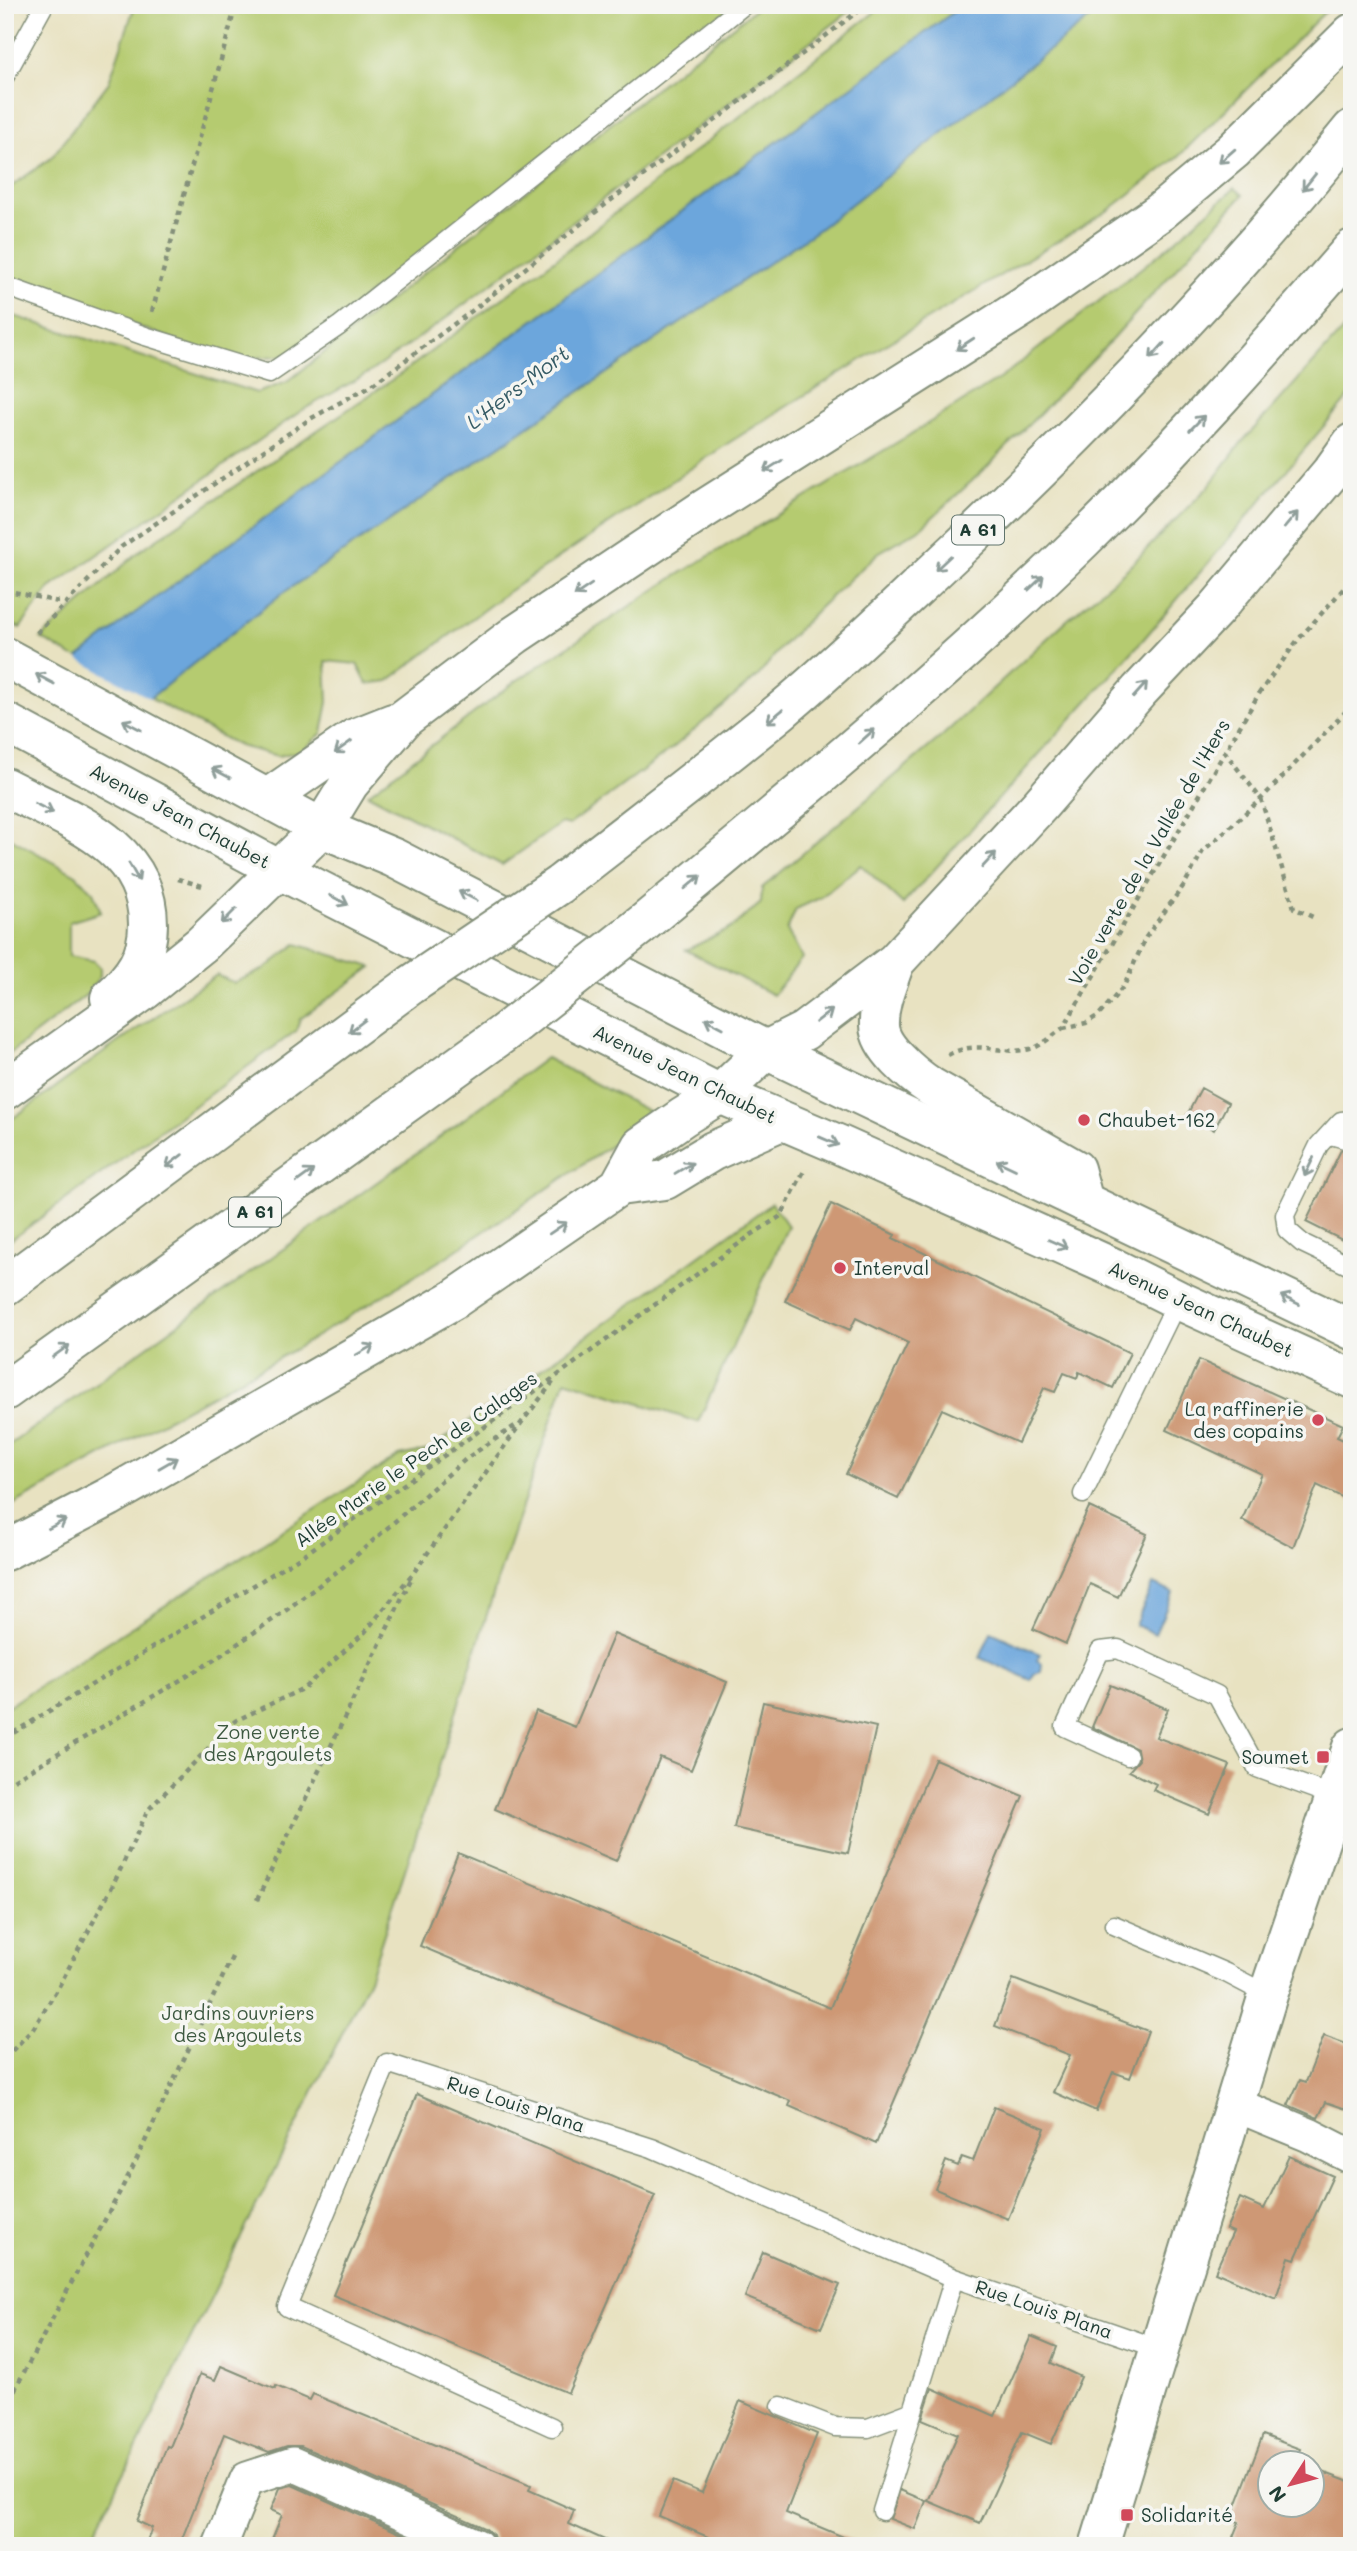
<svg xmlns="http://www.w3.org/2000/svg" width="1357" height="2551" font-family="Mali,sans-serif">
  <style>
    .green { fill: #b5cb6f; stroke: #6a8452; stroke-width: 2 }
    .water { fill: #6ca6dc; stroke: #467288; stroke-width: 2 }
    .pier { fill: #e8e2c1 }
    .building { fill: #ce9874 }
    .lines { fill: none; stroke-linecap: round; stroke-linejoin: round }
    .service-casing { stroke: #84907a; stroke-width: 21 }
    .minor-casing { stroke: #84907a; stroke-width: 37 }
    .tertiary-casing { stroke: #84907a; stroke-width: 42 }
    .secondary-casing { stroke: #84907a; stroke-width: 42 }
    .motorway-casing { stroke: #84907a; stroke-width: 42 }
    .path { stroke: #84907a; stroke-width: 4.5; stroke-dasharray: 5 5; stroke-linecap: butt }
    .service { stroke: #fff; stroke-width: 18 }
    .minor { stroke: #fff; stroke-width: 33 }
    .tertiary { stroke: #fff; stroke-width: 38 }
    .secondary { stroke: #fff; stroke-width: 38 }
    .motorway { stroke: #fff; stroke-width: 38 }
    .motorway-bridge-casing { stroke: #84907a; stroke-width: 42; stroke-linecap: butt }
    .motorway-bridge { stroke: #fff; stroke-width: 38 }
    .oneway { stroke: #8f9e9a }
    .poi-dot { fill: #d1495b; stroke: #f6f6f2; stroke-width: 2.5 }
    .labels { text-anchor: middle; stroke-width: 7; stroke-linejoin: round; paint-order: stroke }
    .shield { fill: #f6f6f2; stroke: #60746d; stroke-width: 2 }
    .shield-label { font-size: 18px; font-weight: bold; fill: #1f3d34 }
    .street-label { font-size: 19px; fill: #1f3d34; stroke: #f6f6f2 }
    .poi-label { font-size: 19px; fill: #1f3d34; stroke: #f6f6f2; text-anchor: start }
    .park-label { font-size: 19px; fill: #3d5940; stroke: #f6f6f2 }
    .water-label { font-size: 21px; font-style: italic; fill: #365c66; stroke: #f6f6f2 }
  </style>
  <rect width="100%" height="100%" fill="#f6f6f2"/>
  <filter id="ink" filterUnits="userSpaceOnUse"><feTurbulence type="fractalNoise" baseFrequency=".0143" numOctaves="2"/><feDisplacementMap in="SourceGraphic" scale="14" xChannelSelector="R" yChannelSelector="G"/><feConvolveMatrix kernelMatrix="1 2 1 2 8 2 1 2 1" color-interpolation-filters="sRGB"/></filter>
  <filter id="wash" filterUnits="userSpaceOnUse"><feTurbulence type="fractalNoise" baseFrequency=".00686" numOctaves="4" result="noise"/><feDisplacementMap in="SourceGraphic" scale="28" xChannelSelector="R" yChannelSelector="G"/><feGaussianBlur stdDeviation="1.57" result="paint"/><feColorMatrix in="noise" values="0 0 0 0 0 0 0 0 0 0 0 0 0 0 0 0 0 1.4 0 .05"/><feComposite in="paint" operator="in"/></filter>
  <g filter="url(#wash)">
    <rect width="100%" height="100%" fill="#e8e2c1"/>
    <path class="green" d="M135,5H734L292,355L228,360L5,277V191L51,158L109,82Z
      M760,5H858L441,322L370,372L301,411L50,588L20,628L5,621V313L257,393L287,382Z
      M884,5H963L131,616L77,659L41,638L142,549L402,373L557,258Z
      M1107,5H1332L1179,156L1109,210L888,343L730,442L505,594L388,681L367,684L357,664L326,661L328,702L322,733L302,751L278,756L239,746L150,698L280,595L819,229Z
      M1235,188L1243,195L1106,346L986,468L921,528L878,553L820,607L782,646L758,676L674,747L569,825L561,823L502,865L368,794L516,681L671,579L911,434L1002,377L1163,251Z
      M1352,320V393L1142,641L903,904L861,865L820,898L796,909L787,930L802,958L773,995L686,950L730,929L761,903L762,888L942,736L1066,621L1127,569L1208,487L1242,442Z
      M5,835L76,875L93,892L101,912L69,922V956L94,961L100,967V976L86,995L5,1057Z
      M296,944L372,967L300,1019L296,1031L5,1244V1124L125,1037L217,975L234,983L265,969Z
      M546,1058L656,1115L446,1257L299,1347L5,1509V1448L433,1142Z
      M772,1203L788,1226L698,1422L565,1380L504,1560L437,1773L369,1979L88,2546H5V1708L399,1456L429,1450Z"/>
    <path class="water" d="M963,5H1107L819,229L280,595L150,698L5,716L131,616Z
      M1153,1584L1173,1593L1155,1634L1135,1625Z
      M991,1632L1040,1654L1037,1660L1042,1664L1041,1672L1034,1674L1031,1680L980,1658Z"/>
    <path class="pier" d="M74,657L153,700L5,817V711Z"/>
    <g id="blocks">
      <path class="building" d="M1201,1088L1228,1103L1214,1130L1187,1115Z
        M1341,1150L1352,1152V1245L1306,1222Z
        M831,1204L895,1235L893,1238L1130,1353L1113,1388L1079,1372L1077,1378L1064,1373L1055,1392L1044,1388L1018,1443L942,1409L898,1499L846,1474L908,1343L856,1318L850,1330L785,1301Z
        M1199,1360L1343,1425L1337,1437L1352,1444V1502L1317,1485L1293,1547L1242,1520L1262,1474L1167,1430Z
        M1089,1507L1147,1534L1118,1597L1090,1584L1066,1644L1033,1629Z
        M614,1634L727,1682L691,1770L660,1757L616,1861L495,1809L536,1711L575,1727Z
        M1110,1685L1168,1709L1156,1737L1230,1765L1209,1814L1153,1790L1156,1784L1129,1771L1139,1760L1137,1749L1092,1727Z
        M763,1702L876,1727L848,1853L734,1828Z
        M935,1759L1023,1796L876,2144L789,2106L791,2101L420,1946L458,1853L830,2008Z
        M1013,1979L1148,2031L1130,2078L1113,2072L1096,2111L1053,2092L1070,2055L995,2026Z
        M1324,2036L1352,2046V2111L1326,2102L1318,2118L1288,2105L1300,2080L1306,2082Z
        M417,2094L655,2195L568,2393L333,2295Z
        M994,2107L1045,2128L1008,2219L935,2189L946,2161L958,2166L962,2157L973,2161Z
        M1289,2156L1333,2176L1295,2259L1289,2257L1276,2298L1215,2272L1233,2232L1226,2229L1240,2198L1264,2209Z
        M763,2252L840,2285L821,2328L745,2297Z
        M1031,2336L1057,2347L1051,2363L1081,2377L1051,2444L1022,2432L980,2523L928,2501L958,2434L922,2419L932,2388L995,2416Z
        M221,2366L275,2389L276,2386L310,2400L313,2394L531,2485L529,2490L574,2510L569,2524L618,2546H496L493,2535L485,2528L301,2446H287L269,2452L224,2434L179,2546H145L152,2528L137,2521L167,2446L170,2447L200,2374L215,2380Z
        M740,2401L817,2434L786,2513L865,2546H729L659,2516L673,2481L702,2493Z
        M1263,2435L1300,2449L1295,2461L1301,2463H1270V2505H1312V2468L1352,2483V2546H1256L1233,2537L1239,2522L1231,2519Z
        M292,2485L429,2546H269L282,2515L271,2510L280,2488Z
        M900,2490L926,2501L915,2529L890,2519Z"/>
    </g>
  </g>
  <g filter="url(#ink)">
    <use href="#blocks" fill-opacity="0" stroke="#84907a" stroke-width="2"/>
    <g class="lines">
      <defs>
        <path id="service" d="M5,76L44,5
          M5,286L145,336L269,374L339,326L744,5
          M1352,1120L1341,1121L1319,1145L1285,1215L1287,1230L1302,1243L1352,1267
          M1331,1135L1352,1141
          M1083,1494L1178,1300
          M1128,1756L1065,1727L1100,1651L1118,1649L1217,1695L1257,1768L1336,1797
          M1114,1925L1226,1973L1268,1995
          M781,2406L835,2427L868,2428L913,2411
          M552,2427L287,2307L387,2063L652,2148L954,2278L1160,2349
          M882,2511L954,2278"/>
        <path id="minor" d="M1236,2105L1309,2135L1352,2157
          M220,2546L247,2479L293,2464L477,2546"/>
        <path id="tertiary" d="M1099,2546L1268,1995L1352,1747"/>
        <path id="secondary" d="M5,657L322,828L394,858L766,1050L1352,1330
          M5,722L278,869L720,1094L840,1145L1112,1267L1178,1300L1352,1379"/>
        <path id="motorway" d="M5,787C66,819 148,843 148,924C148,957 133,977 110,998
          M268,798L355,738L393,723
          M559,885C633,827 708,771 781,711C841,661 898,605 956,551C1096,419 1231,279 1352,129
          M640,926C791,801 942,677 1083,540C1177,448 1265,349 1352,249
          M895,962C888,983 878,1004 879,1026C880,1048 913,1075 931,1087L1075,1169L1084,1202
          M5,1090L145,990L202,944L322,828L349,784L405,718L515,635L704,509L1023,307L1160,212L1233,151L1352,33
          M619,1186L641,1146L683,1117L720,1094L766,1050L804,1031L895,962L1040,805L1139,691L1216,609L1332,471L1352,443
          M5,1286L411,985
          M5,1391L504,1033
          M5,1551L109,1497L453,1300L619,1186L665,1180L713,1151L781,1121"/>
      </defs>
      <use href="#service" class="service-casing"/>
      <use href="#minor" class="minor-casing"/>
      <use href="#tertiary" class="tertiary-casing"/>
      <use href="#secondary" class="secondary-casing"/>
      <use href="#motorway" class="motorway-casing"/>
      <path class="path" d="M152,312L236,5
        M5,590L63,603
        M37,633L121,547L310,419L372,385L473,310L597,211L866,5
        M1224,751L1261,799L1294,908L1317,919
        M178,879L206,887
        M1063,1028L1086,1023L1099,1015L1124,986L1146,937L1184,885L1203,851L1261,799L1352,705
        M948,1055C980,1038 998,1056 1030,1049C1041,1047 1053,1035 1063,1028L1260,692L1297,641L1352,579
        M5,1738L308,1552L558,1375L751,1235L781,1216L804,1171
        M5,1785L214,1660L281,1614L343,1567L467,1458L518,1424
        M257,1900L411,1579
        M5,2058L33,2029L58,1988L114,1883L148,1810L235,1721L304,1688L365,1632L414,1572L522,1422L553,1382
        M5,2408L132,2169L233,1955"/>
      <use href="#service" class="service"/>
      <use href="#minor" class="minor"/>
      <use href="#tertiary" class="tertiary"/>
      <use href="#secondary" class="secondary"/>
      <use href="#motorway" class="motorway"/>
      <defs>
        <path id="motorway-bridge" d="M411,985L559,885
          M504,1033L640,926"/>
      </defs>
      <use href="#motorway-bridge" class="motorway-bridge-casing"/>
      <use href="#motorway-bridge" class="motorway-bridge"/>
    </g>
    <defs><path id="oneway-shaft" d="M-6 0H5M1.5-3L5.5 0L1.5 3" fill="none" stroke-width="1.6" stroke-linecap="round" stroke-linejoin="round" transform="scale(1.75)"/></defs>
    <g class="oneway">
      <use href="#oneway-shaft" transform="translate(1227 156) rotate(139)"/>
      <use href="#oneway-shaft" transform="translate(1309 182) rotate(129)"/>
      <use href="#oneway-shaft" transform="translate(965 344) rotate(147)"/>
      <use href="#oneway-shaft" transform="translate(1157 351) rotate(132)"/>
      <use href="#oneway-shaft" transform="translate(1197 423) rotate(-46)"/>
      <use href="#oneway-shaft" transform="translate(773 466) rotate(148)"/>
      <use href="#oneway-shaft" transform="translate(1291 520) rotate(-50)"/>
      <use href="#oneway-shaft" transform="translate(943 563) rotate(137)"/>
      <use href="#oneway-shaft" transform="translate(1036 583) rotate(-43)"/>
      <use href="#oneway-shaft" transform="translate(583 590) rotate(146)"/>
      <use href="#oneway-shaft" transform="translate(45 679) rotate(-152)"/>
      <use href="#oneway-shaft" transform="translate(1140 690) rotate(-48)"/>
      <use href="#oneway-shaft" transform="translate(775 716) rotate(141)"/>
      <use href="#oneway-shaft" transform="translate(132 725) rotate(-152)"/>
      <use href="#oneway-shaft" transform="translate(867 736) rotate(-42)"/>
      <use href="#oneway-shaft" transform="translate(343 747) rotate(144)"/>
      <use href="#oneway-shaft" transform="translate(221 773) rotate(-152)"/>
      <use href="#oneway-shaft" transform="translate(44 808) rotate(27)"/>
      <use href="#oneway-shaft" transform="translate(989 860) rotate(-47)"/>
      <use href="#oneway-shaft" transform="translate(134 872) rotate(60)"/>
      <use href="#oneway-shaft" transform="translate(693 882) rotate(-40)"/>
      <use href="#oneway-shaft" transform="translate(468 896) rotate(-153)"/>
      <use href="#oneway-shaft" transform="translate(339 900) rotate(27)"/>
      <use href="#oneway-shaft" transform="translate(229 916) rotate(135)"/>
      <use href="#oneway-shaft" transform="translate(824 1016) rotate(-37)"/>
      <use href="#oneway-shaft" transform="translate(714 1023) rotate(-152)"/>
      <use href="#oneway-shaft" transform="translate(357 1026) rotate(143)"/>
      <use href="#oneway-shaft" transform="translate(829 1141) rotate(23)"/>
      <use href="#oneway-shaft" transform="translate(174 1161) rotate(143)"/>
      <use href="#oneway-shaft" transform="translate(1006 1165) rotate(-155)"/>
      <use href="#oneway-shaft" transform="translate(1309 1167) rotate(116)"/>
      <use href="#oneway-shaft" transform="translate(684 1168) rotate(-31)"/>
      <use href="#oneway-shaft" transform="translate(305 1176) rotate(-36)"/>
      <use href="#oneway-shaft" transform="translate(558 1228) rotate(-34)"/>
      <use href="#oneway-shaft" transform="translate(1058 1244) rotate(24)"/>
      <use href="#oneway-shaft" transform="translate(1290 1300) rotate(-154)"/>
      <use href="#oneway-shaft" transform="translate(365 1350) rotate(-30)"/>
      <use href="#oneway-shaft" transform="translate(61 1351) rotate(-36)"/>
      <use href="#oneway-shaft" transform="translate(168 1463) rotate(-30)"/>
      <use href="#oneway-shaft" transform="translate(57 1524) rotate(-28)"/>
    </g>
  </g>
  <g class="poi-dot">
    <circle cx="1084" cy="1120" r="7"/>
    <circle cx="840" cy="1268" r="7"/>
    <circle cx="1318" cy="1420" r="7"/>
    <rect x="1316" y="1750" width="14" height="14" rx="3.5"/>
    <rect x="1120" y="2508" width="14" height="14" rx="3.5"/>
  </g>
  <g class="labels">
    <g class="shield">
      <rect x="952" y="515.5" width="52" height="29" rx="5"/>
      <rect x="229" y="1197.5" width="52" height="29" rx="5"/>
    </g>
    <g class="shield-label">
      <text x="978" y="536">A 61</text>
      <text x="255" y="1218">A 61</text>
    </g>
    <g class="street-label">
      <text transform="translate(180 816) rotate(28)" y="7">Avenue Jean Chaubet</text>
      <text transform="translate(1149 852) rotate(-60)" y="7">Voie verte de la Vallée de l'Hers</text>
      <text transform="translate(685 1074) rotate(26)" y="7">Avenue Jean Chaubet</text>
      <text transform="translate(1201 1309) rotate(25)" y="7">Avenue Jean Chaubet</text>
      <text transform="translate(416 1459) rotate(-35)" y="7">Allée Marie le Pech de Calages</text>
      <text transform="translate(516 2104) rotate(18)" y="7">Rue Louis Plana</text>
      <text transform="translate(1044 2309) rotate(19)" y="7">Rue Louis Plana</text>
    </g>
    <g class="poi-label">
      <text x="1098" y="1127">Chaubet-162</text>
      <text x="854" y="1275">Interval</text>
      <text x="1304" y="1416" text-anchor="end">La raffinerie<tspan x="1304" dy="22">des copains</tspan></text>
      <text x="1309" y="1764" text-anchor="end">Soumet</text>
      <text x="1141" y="2522">Solidarité</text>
    </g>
    <g class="park-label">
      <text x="268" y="1739">Zone verte<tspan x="268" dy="22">des Argoulets</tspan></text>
      <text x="238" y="2020">Jardins ouvriers<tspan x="238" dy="22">des Argoulets</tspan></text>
    </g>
    <g class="water-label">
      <text transform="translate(518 388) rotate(-37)" y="7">L'Hers-Mort</text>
    </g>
  </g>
  <rect width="1357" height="2551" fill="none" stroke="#f6f6f2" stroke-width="28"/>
  <g transform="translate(1291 2484) rotate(234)"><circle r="33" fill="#f6f6f2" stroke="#a0aca6" stroke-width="2"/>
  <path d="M0-5L12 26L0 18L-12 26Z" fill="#d1495b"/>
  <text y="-10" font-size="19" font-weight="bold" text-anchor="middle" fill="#1f3d34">N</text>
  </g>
</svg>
